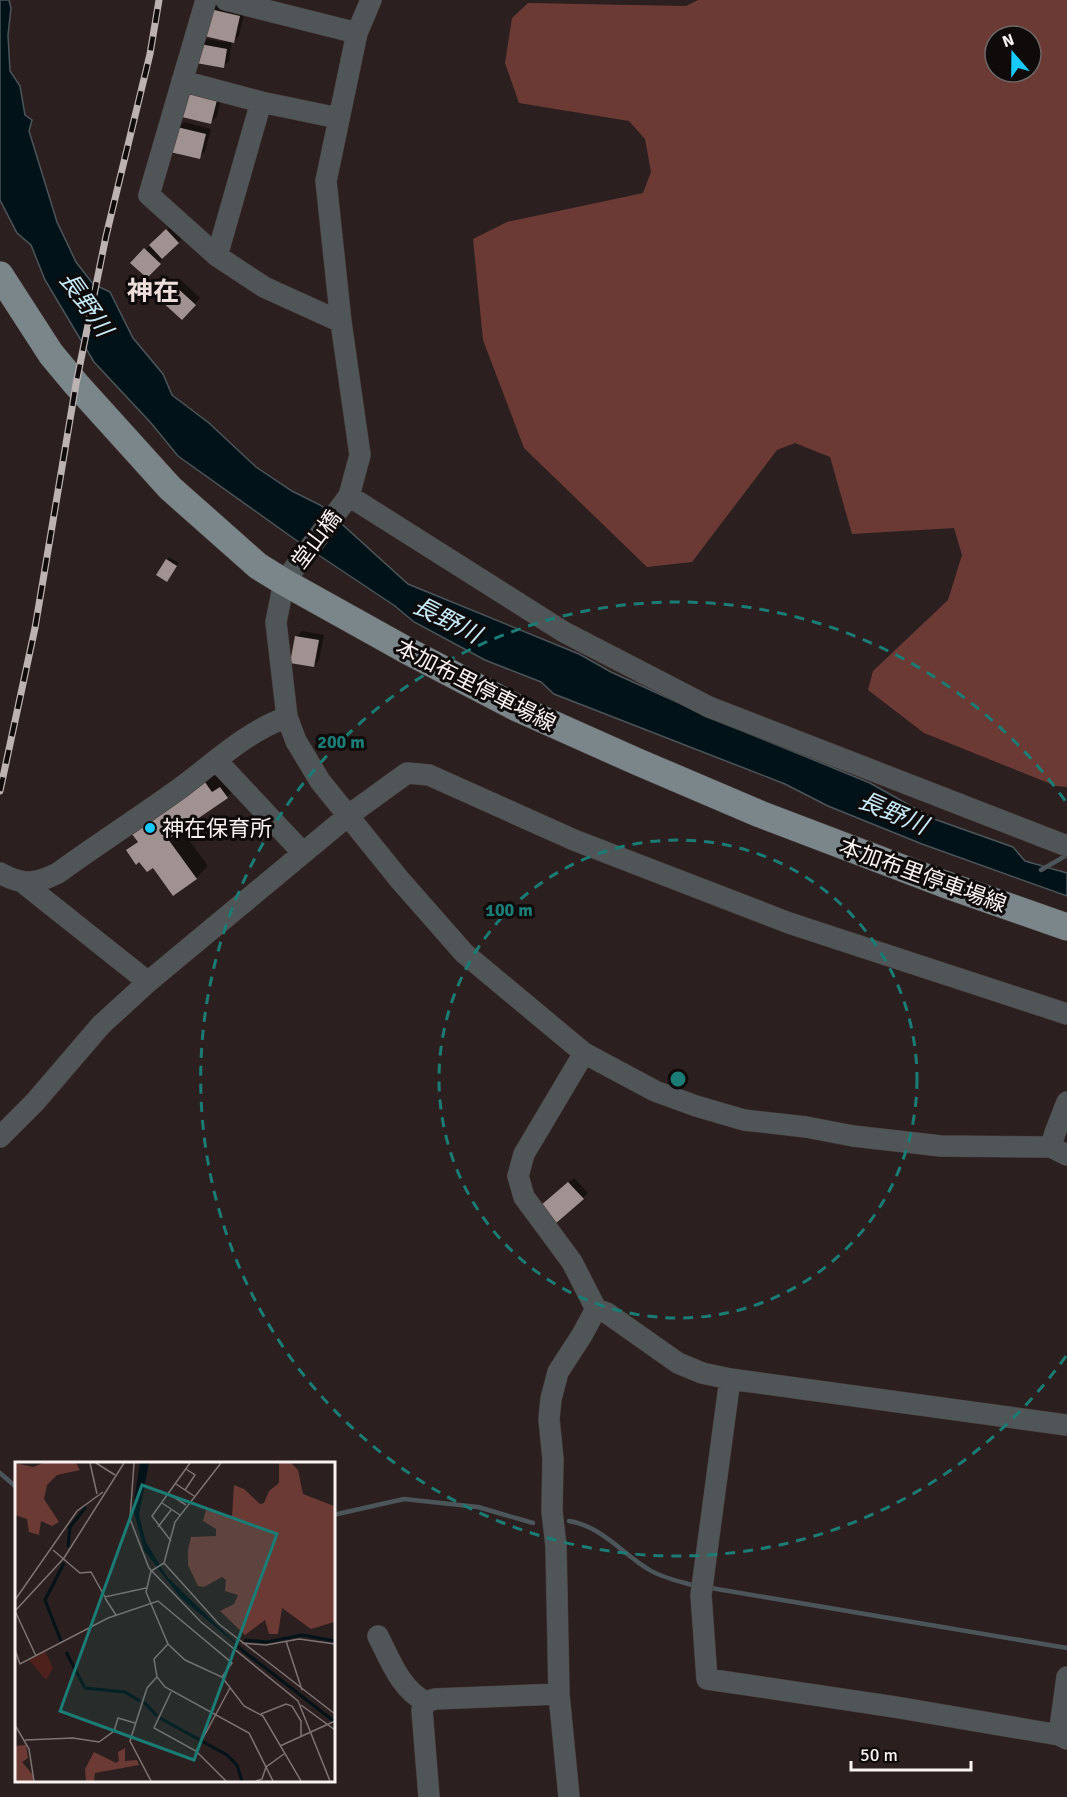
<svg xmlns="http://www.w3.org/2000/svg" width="1067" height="1797" font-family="Signika,'Noto Sans JP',sans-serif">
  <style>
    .forest { fill: #6c3a35; fill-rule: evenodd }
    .water { fill: #011219; stroke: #4c555a; stroke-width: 1.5 }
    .shadow { fill: #0007 }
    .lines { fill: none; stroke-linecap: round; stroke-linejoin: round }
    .stream { stroke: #4c555a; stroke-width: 4.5 }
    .building { fill: #a09290 }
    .minor-casing { stroke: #483d3c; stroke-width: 22 }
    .major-casing { stroke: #483d3c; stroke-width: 28 }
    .minor { stroke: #505557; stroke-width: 21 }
    .major { stroke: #7b868a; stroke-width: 27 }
    .rail-casing { stroke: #bbb2b1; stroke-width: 7 }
    .rail { stroke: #100b0b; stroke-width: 4.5; stroke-dasharray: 14; stroke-linecap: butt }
    .ring { fill: none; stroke: #1b7c75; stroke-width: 3; stroke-dasharray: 10 8 }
    .poi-dot { fill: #18cafc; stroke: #100b0b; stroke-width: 2 }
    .labels { text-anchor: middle; stroke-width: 6; stroke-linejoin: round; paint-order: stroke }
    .street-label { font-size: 22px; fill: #faf2f1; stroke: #100b0b }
    .poi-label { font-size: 22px; fill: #faf2f1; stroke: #100b0b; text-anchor: start }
    .water-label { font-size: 24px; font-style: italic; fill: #c7eaf8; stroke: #100b0b }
    .quarter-label { font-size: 26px; font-weight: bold; fill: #eddddb; stroke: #100b0b }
    .inset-river { fill: none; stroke: #011219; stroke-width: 3 }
    .inset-road { fill: none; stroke: #7e7473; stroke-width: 1.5 }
    .view { fill: #1b7c75; fill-opacity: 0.15; stroke: #1b7c75; stroke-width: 3 }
    .inset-edge { fill: none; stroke: #faf2f1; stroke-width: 3 }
    .centre { fill: #1b7c75; stroke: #100b0b; stroke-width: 3 }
    .ring-label { font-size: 18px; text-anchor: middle; font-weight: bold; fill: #1b7c75; stroke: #100b0b; stroke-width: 6; stroke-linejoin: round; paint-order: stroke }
  </style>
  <rect width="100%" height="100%" fill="#2b201f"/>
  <path class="forest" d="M698,0H1067V787L1056,786L924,733L868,690L873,671L948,600L962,555L954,528L852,534L830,457L795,443L777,450L692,562L647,567L524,448L483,340L473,239L507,222L643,193L651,172L645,139L629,121L519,103L505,63L512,18L528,3L686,6ZM995,36H1031V72H995Z"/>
  <path class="water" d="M0,0H9L11,8L8,35L10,71L20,86L25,115L32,120L29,131L57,222L76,262L93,284L110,292L133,338L163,374L172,395L209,423L256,467L292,491L322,506L408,584L579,654L611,672L716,720L870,783L934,819L1013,847L1025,861L1067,873V896L922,844L828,806L785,784L554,694L541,682L485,660L414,622L395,606L293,538L178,456L151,423L94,362L45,280L31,245L17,233L0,200Z"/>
  <path class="shadow" d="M217,3L245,10L239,36L232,41L229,61L223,67L201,45L207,39L224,42L211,9Z
    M195,88L222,95L217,116L211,122Z
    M184,122L211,129L205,151L199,157L178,128Z
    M173,224L184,236L147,276L132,263Z
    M181,280L200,298L182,318L162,300Z
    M169,557L179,563L169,578L158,574Z
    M302,631L324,635L319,660L313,666L296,637Z
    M215,767L239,785L227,797L181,829L208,866L196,878L153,866L128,851Z
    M574,1178L588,1193L583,1198L548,1200Z"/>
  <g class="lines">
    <path class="stream" d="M1041,870L1067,855
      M0,1473L16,1487
      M333,1515L404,1499L478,1507L533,1523
      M569,1521C601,1526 622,1553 648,1569C660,1577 678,1581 692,1585
      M711,1588L1067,1648"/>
  </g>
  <path class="building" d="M210,9L240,16L234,43L204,36Z
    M200,44L227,49L224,68L196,63Z
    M188,93L217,100L211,124L182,117Z
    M177,127L206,134L200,159L170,152Z
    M166,229L179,243L162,259L149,245Z
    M144,248L161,264L147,278L130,263Z
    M174,285L196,305L182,320L160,300Z
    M166,559L177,566L167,582L156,575Z
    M295,636L319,640L314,667L290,663Z
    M202,778L212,792L220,787L228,798L168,839L197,879L173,896L153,868L147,872L139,862L136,865L126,850L138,842L128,829Z
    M568,1182L584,1199L555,1224L540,1206Z"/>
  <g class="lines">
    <defs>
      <path id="minor" d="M206,0L149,195L217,256L264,287L341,322
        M226,0L357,33
        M371,0L357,33L326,181L341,322L360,455L349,496L284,582L276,622L287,717L296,741L320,781L399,879L464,953L584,1053L655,1091L696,1106L744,1120L806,1127L853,1136L941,1146L1051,1147L1067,1155
        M182,81L261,102L338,118
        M217,256L261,102
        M349,496L564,632L709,707L1067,846
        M216,760L303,853
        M0,873C23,886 36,884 58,873C99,843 142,816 183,786C216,761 248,731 287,717
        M21,881L148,982
        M584,1053L524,1154L518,1176L524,1197L572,1262L596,1309L607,1313L678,1363L702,1373L730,1379L1067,1425
        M0,1137L35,1102L101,1025L148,982L349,815L407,773L429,775L574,840L789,923L1067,1014
        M1051,1147L1055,1133L1067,1102
        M730,1379L701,1595L707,1679L895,1707L1059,1735L1067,1739
        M378,1636C390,1660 401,1690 426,1702
        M1059,1735L1067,1677
        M429,1797L422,1710L426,1702L435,1699L559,1694
        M569,1797L559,1694L556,1546L552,1511L553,1459L549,1419L551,1399L558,1372L582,1335L596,1309"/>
      <path id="major" d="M0,275L51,354L76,384L170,488L258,566L284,582L406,650L517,708L638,762L760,814L944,884L1067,927"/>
    </defs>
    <use href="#minor" class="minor-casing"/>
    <use href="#major" class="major-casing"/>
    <use href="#minor" class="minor"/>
    <use href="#major" class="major"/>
    <defs>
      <path id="rail" d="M0,791L35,628L76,384L106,236L150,54L159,0"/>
    </defs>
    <use href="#rail" class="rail-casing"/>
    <use href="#rail" class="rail"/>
  </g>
  <g class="ring">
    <circle cx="678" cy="1079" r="239"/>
    <path d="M1066 1356A477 477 0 1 1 1066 802"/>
  </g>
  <circle class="poi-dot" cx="150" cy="828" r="6"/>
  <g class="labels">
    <g class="street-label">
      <text transform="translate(316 539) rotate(-53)" y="8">堂山橋</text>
      <text transform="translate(476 685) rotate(27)" y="8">本加布里停車場線</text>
      <text transform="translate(923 875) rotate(20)" y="8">本加布里停車場線</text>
    </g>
    <g class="poi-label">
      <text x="162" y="836">神在保育所</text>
    </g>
    <g class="water-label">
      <text transform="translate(86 304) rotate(55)" y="8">長野川</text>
      <text transform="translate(447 620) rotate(27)" y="8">長野川</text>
      <text transform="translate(893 813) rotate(23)" y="8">長野川</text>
    </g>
    <g class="quarter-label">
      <text x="153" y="300">神在</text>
    </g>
  </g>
  <g transform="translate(15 1462)">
    <rect width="320" height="320" fill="#2b201f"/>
    <path d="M30,189L38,206L31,218L14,198Z" fill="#4e211d"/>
    <path d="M0,1L18,5L28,1H61L65,8L42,13L32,23L29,37L44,60L37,64L26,59L24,73L14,70L12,57L0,53ZM264,1H276L283,8L288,32L319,44V160L296,167L267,146L263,172H254L250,158L230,173L205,149L219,142L223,133L210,129L211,118L207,115L189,125L183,124L173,103V88L176,75L201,74V67L188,59L191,48L217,54L219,23L229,27L245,42L249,41L254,29L264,21ZM11,283L13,296L7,300L18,313V319H0V284ZM110,286V299L122,298L124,303L80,311L79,319H71L70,307L79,290L101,301L104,299L103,290Z" fill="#6c3a35"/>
    <path d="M125,1H134L124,53L131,80L152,115L229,189L165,135L129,88L118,46Z" fill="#011219"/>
    <path class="inset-river" d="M53,85L55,65L71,45M229,178L252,180L287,173L320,179M46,179L30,138L49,101M222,184L320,260M51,190L70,226L110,230L125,239M129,240L142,254M145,256L212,293L222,303L227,319"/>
    <path class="inset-road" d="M75,1L82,32M81,1L100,13M119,1L115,57L134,106L186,160L283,239L315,319M161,22L179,34M170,28L180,13L171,7M154,32L171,43M147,41L165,53M143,65L156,48M156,79L137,54L175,1M38,88L65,111L76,110L90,135L131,126M149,101L136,109L131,130L153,182L170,198L207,215L229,244L248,254L286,319M149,101L204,162L320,252M149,101L160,60L206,1M90,136L101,153M0,138L62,49L88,30M0,149L21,194M0,149L49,96L109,1M271,179L287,228M227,181L251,183L284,177L320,182M153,182L139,197L142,215L150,225L234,271L258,319M0,188L5,202L93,156L143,139L217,201L207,215M156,230L139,266L181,289L211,319M286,243L320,268M246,252L271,242L277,244L286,259V275M0,263L14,287L19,319M10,278L58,276L84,280L99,269L103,256L120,261M265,284L320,259M181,289L215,226M136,319L115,279L132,226L142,215M241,319L247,317L251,305L269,292"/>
    <path class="view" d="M127,23L262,72L179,298L45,249Z"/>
    <rect width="320" height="320" class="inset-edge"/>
  </g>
  <circle cx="678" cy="1079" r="9" class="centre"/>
  <g class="ring-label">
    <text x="341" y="748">200 m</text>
    <text x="509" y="916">100 m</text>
  </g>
  <g transform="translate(1013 54) rotate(340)"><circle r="28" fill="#100b0b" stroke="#6e6767" stroke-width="1.5"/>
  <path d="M0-4.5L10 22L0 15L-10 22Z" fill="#18cafc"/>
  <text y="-9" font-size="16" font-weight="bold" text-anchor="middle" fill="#faf2f1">N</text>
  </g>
  <path d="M851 1761v9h120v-9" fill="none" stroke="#faf2f1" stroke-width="3"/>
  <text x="860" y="1761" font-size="18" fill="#faf2f1" stroke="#100b0b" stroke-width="4.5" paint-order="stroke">50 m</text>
</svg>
